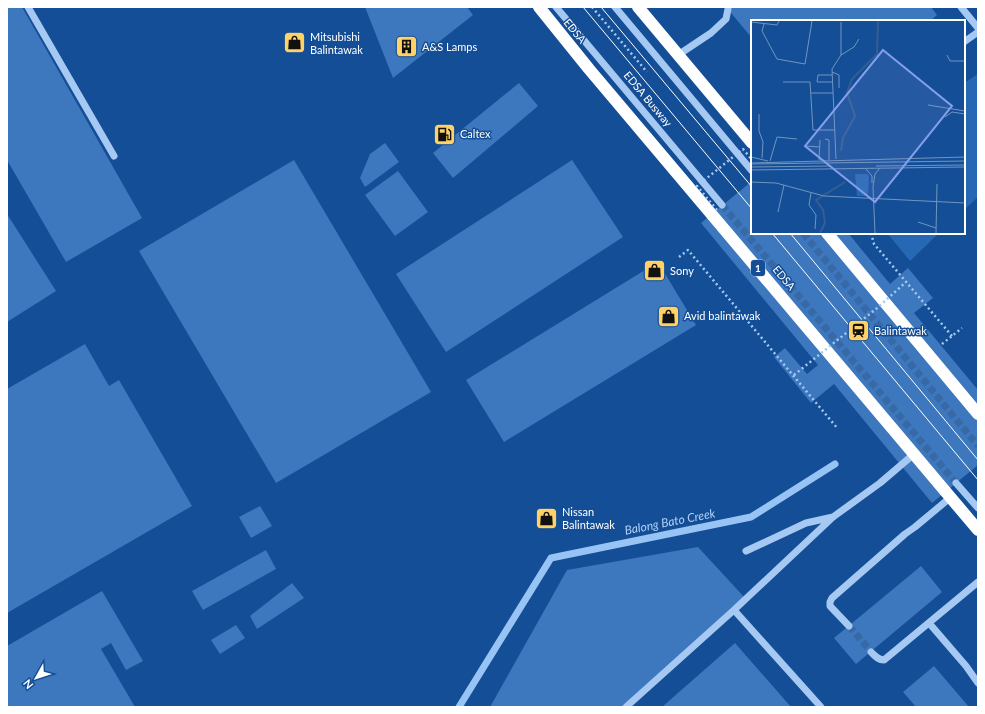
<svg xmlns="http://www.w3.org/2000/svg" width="985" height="714" font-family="Lato,sans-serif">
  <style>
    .green { fill: #2768b5 }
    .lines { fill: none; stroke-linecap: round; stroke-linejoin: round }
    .stream { stroke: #97c4f5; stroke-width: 7 }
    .building { fill: #3d77be }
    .minor-tunnel { stroke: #3769a6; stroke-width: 7; stroke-dasharray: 7 3.5; stroke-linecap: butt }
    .path { stroke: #a5c9f2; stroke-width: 2.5; stroke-dasharray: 2 3; stroke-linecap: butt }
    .minor { stroke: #a5c9f2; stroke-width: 7 }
    .highway { stroke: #fff; stroke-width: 12 }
    .tram { stroke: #fff; stroke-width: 1 }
    .path-bridge { stroke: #a5c9f2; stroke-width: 2.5; stroke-dasharray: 2 3; stroke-linecap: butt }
    .labels { text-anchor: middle; stroke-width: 3; stroke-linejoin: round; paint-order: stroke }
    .shield { fill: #144e96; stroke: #b8cae0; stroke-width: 1 }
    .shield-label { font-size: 10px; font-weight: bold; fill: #fff }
    .street-label { font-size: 11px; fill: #fff; stroke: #144e96 }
    .poi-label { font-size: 11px; fill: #fff; stroke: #144e96; text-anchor: start }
    .water-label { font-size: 12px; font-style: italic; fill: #b1d3f9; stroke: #144e96 }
    .inset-river { fill: none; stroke: #345e92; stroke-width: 2 }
    .inset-road { fill: none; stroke: #7295c0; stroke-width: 1 }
    .view { fill: #839eea; fill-opacity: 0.15; stroke: #839eea; stroke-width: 2 }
    .inset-edge { fill: none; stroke: #fff; stroke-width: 2 }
  </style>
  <rect width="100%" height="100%" fill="#144e96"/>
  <path class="green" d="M978,74V197L964,210V83Z
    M887,233H939L910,261Z"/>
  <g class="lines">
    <path class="stream" d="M459,707L551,558L751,517L835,464"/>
  </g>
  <path class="building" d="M7,7H22L142,218L66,262L7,160Z
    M365,7H467L473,15L393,78Z
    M726,7H931L937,15L930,21H752V38Z
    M519,83L538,106L453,178L433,153Z
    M385,143L399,162L365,187L360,178L370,154Z
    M294,160L431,392L276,483L139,251Z
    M572,160L623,237L446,352L396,274Z
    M398,171L428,212L395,236L365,195Z
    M752,181V233H848L890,284L908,268L933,298L914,313L978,390V465L932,503L834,384L811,403L774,357L785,348L807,374L818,365L701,223Z
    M7,214L56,291L7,322Z
    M658,262L696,325L504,442L466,380Z
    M85,344L109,386L119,380L192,506L7,613V389Z
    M260,506L272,526L251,538L239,517Z
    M698,547L745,598L624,707H490L567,570Z
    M266,550L276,569L203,610L192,591Z
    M921,566L942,592L856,664L834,638Z
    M292,583L304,598L257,629L250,616Z
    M102,591L143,661L126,670L111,643L101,649L135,707H7V646Z
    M236,625L245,638L220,654L211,640Z
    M735,643L791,707H662Z
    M934,666L969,707H916L903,692Z"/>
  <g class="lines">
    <path class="minor-tunnel" d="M722,205L956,483
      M803,233L978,446
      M849,626L871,652"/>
    <path class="path" d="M592,7L647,72
      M871,233L874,244L952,336
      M679,257L688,250L838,429
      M942,344L962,328"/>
    <path class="minor" d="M28,7L114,156
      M556,7L722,205
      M615,7L752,171
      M961,7L978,28
      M964,42L978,32
      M678,55L711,33L726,19L728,9
      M956,483L978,508
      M746,551L806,523L833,517
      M734,610L821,707
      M929,623L966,666L978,683
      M849,626L830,606V602L832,598L905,534L915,527L951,497
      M871,652C875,656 878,660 884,660L978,582
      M626,707L734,610L833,517L880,483L914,454"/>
    <path class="highway" d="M539,7L589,69L978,530
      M638,7L752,143
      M827,233L978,414"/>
    <path class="tram" d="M583,7L752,209
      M601,7L752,187
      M772,233L978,480
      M790,233L978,460"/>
    <path class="path-bridge" d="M717,210L697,186L743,149L752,160
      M794,375L876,309L906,282"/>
  </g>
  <defs>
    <symbol id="shop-square" viewBox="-11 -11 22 22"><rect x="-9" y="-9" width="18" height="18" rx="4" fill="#ffd166" stroke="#144e96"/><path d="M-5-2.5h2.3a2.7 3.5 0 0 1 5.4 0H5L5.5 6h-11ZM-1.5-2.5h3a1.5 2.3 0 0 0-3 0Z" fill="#111"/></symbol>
    <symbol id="building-square" viewBox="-11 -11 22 22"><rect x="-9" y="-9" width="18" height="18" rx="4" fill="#ffd166" stroke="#144e96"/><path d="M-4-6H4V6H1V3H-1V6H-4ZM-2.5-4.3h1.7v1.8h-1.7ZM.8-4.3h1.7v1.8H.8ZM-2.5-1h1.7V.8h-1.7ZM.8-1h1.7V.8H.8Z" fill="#111"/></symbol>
    <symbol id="fuel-square" viewBox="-11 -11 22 22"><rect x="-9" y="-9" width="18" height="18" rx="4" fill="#ffd166" stroke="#144e96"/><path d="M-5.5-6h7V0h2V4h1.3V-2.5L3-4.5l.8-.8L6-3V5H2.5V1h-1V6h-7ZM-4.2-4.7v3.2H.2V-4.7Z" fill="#111"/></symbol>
    <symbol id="station-square" viewBox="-11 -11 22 22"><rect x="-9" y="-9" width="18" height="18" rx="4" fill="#ffd166" stroke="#144e96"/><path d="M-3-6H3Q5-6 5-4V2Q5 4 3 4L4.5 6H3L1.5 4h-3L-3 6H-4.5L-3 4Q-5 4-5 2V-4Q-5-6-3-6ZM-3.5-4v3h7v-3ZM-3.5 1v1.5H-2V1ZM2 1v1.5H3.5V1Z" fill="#111"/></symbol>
  </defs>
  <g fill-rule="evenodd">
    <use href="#shop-square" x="282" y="30" width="25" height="25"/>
    <use href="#building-square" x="394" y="34" width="25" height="25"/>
    <use href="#fuel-square" x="432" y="122" width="25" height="25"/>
    <use href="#shop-square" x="642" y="258" width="25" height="25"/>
    <use href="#shop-square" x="656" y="304" width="25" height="25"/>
    <use href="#station-square" x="846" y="318" width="25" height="25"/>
    <use href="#shop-square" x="534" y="506" width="25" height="25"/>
  </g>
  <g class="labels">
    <rect class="shield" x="751" y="260" width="14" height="16" rx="3"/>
    <g class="shield-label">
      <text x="758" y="272">1</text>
    </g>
    <g class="street-label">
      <text transform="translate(575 31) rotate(51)" y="4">EDSA</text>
      <text transform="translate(648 99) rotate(50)" y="4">EDSA Busway</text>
      <text transform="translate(784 278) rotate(50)" y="4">EDSA</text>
    </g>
    <g class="poi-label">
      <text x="310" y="41">Mitsubishi<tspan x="310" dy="13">Balintawak</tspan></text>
      <text x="422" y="51">A&amp;S Lamps</text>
      <text x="460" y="138">Caltex</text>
      <text x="670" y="275">Sony</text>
      <text x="684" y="320">Avid balintawak</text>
      <text x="874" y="335">Balintawak</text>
      <text x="562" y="516">Nissan<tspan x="562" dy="13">Balintawak</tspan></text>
    </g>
    <g class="water-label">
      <text transform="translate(670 522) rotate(-11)" y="4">Balong Bato Creek</text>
    </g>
  </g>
  <g transform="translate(751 20)">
    <rect width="214" height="214" fill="#144e96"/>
    <path d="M104,154H116L118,156L117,176H106Z" fill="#2768b5"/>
    <path class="inset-river" d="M90,131L92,118L104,96L96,73L101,59L126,34L127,1M69,213L74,203L72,190L65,180L94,162"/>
    <path class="inset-road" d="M0,2L26,5L28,1M13,4L11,11L26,39L54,44L61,1M90,35L103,27L108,19M196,35L199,41H214M81,52L88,55V68M81,55H67L66,62H82M32,62H59L62,110H84M60,73H82M177,85L214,91M8,94V111L12,122L11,138M194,97L201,92L214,94M74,119L78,120V140M55,126L68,127M0,137L17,141M85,139L81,49L90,35V2M68,140L69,120M19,141L26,117L46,119M0,143L214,137M0,144L214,141M125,146L214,145M0,147L79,146M115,149L121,156V163M0,150L214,147M0,162L25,163L73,176L214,183M60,173L58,185L65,195L64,209M27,192L33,165M167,202L185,208M124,213L122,167L124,154L129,148M185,213L186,164"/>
    <path class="view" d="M132,30L201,86L124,182L54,126Z"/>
    <rect width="214" height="214" class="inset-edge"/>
  </g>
  <rect width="985" height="714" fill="none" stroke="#ffffff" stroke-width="16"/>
  <g transform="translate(36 678) rotate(231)" stroke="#144e96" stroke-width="3" paint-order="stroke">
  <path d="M0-3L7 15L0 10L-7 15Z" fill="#ffffff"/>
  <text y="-6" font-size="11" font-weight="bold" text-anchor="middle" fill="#ffffff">N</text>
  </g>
</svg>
